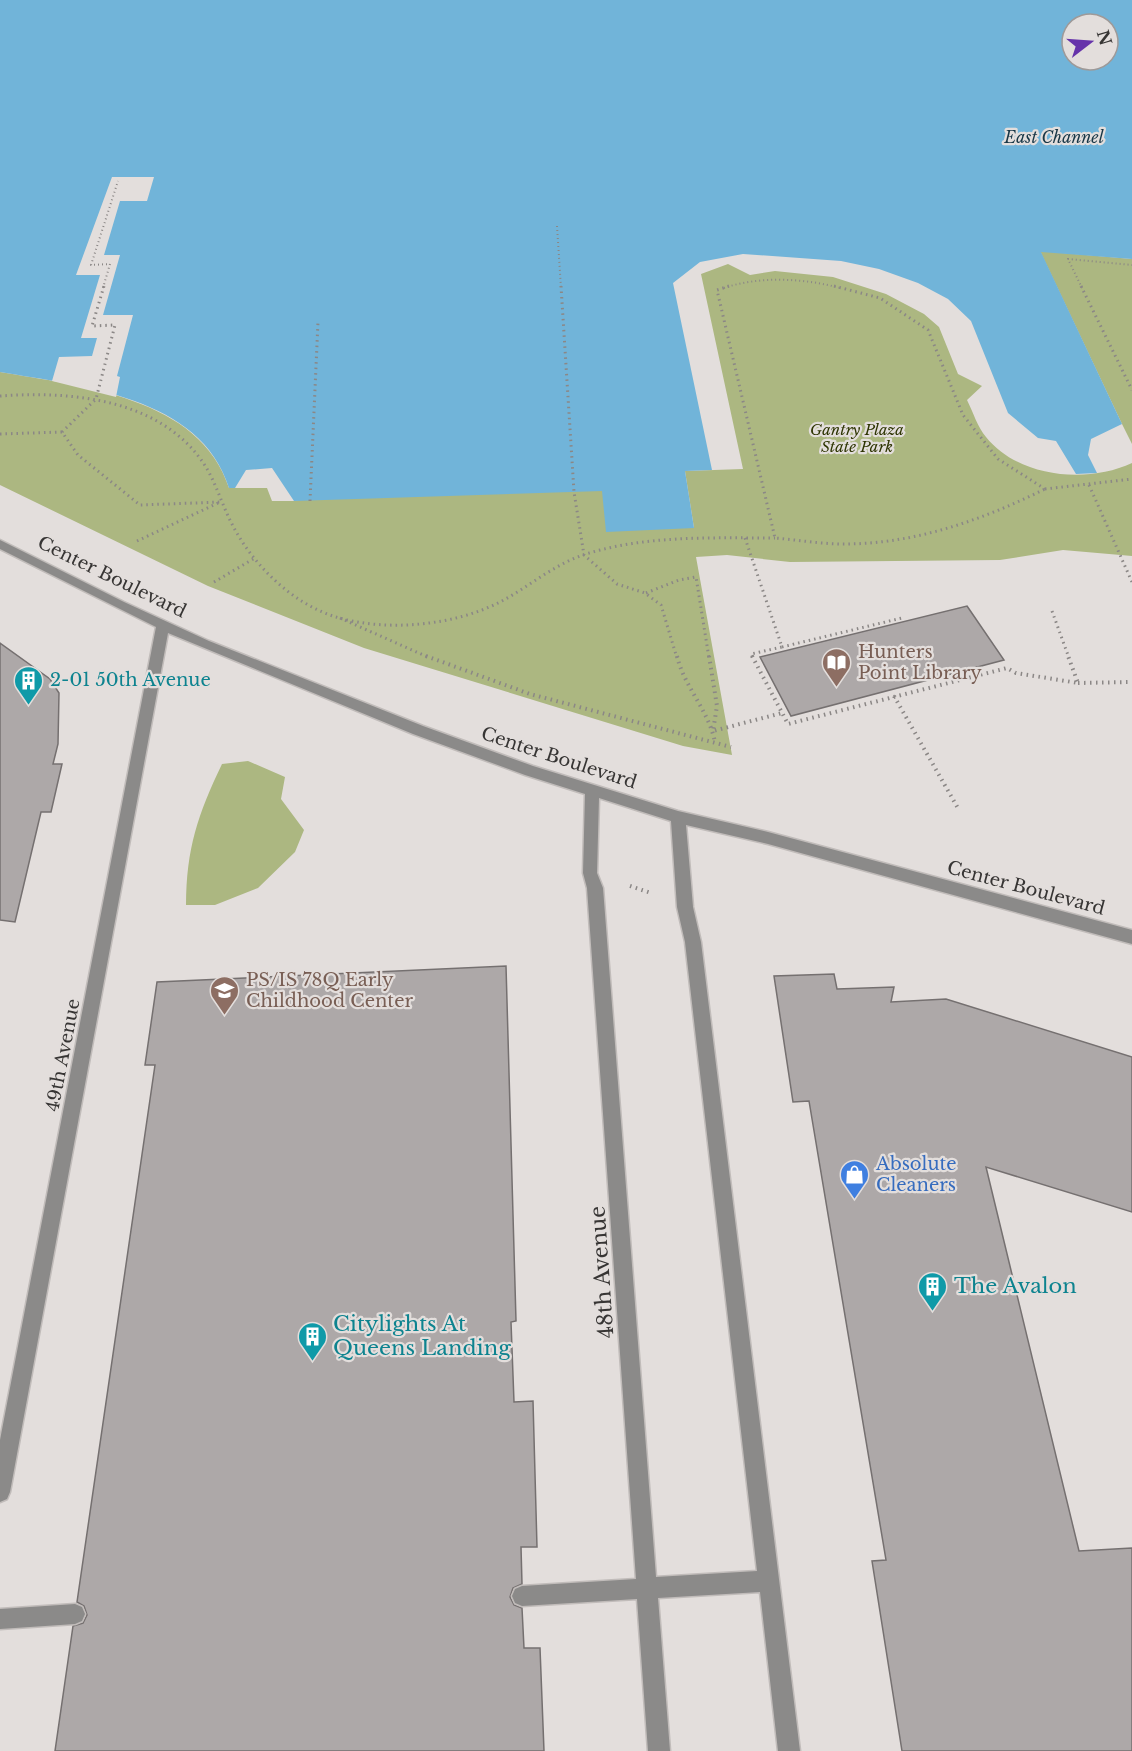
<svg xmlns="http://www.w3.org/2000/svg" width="1132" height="1751" font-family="'Libre Baskerville',serif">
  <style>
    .green { fill: #acb781 }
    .water { fill: #71b4d9; fill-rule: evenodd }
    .pier { fill: #e3dedc }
    .building { fill: #ada8a8; stroke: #757070; stroke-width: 1.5 }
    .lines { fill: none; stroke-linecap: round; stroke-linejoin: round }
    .minor-casing { stroke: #c1bcba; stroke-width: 3 }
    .path-far2 { stroke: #8b8786; stroke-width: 2; stroke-dasharray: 1 3; stroke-linecap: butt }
    .path-far1 { stroke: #8b8786; stroke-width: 3; stroke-dasharray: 1.5 4; stroke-linecap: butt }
    .path { stroke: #8b8786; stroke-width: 4; stroke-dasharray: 1.5 4.5; stroke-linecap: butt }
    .minor { fill: #8b8a89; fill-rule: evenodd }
    .labels { text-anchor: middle; stroke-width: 4.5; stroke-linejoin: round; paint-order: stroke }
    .far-park-label { font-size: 15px; font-style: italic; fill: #2e3502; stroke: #e3dedc }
    .far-water-label { font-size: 16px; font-style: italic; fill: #173646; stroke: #e3dedc }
    .street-label { font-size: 18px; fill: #373534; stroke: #e3dedc }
    .education-label { font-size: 18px; fill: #785e54; stroke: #e3dedc; text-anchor: start }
    .culture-label { font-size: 18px; fill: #0d838f; stroke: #e3dedc; text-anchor: start }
    .shop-label { font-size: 18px; fill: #366cbe; stroke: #e3dedc; text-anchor: start }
    .near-street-label { font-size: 21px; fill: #373534; stroke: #e3dedc }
    .near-culture-label { font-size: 21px; fill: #0d838f; stroke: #e3dedc; text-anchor: start }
  </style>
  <rect width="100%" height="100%" fill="#e3dedc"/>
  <path class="green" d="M1040,251L1132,259V444L1122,424Z
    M728,264L750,275L775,271L833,277L886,294L924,314L939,327L958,374L982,386L967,400C973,412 978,428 986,437C1019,478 1087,484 1132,463V556L1063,550L1000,560L790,562L727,555L696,557L732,755L683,746L364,648L208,586L0,485V372C80,386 200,397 229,488H267L272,501H294L546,450L694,528L685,471L743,469L701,274Z
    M248,761L285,777L281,799L304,830L295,852L258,888L215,905H186C186,849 198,814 222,764Z"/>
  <path class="water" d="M0,0H1132V259L1041,252L1122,424L1091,439L1088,455L1097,473L1076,474L1056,441L1038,438L1008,413L971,321L948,299L918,283L879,269L841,261L743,254L700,262L673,283L712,470L685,471L694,528L606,532L602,491L294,501L272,468L246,470L235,488H229C201,396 80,386 0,372ZM1072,24H1108V60H1072Z"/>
  <path class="pier" d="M112,177H154L147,201H120L104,255H120L103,315H133L117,376L120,377L116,397L52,381L59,357L92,356L97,338H81L100,275H76Z"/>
  <path class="building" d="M967,606L1004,660L791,716L760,657Z
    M0,643L50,679L59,693L58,744L53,764H62L51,812H41L15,922L0,920Z
    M506,966L516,1321L511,1322L514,1402L533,1401L537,1547H521L522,1584L513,1588L510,1597L514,1605L522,1608L524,1648H540L544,1751H55L73,1626L83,1623L87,1615L84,1606L77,1602L155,1065H145L157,982Z
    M834,974L837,989L894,987L891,1002L946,999L1132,1057V1212L986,1167L1079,1551L1132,1548V1751H902L872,1561L886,1560L809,1101L793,1102L774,976Z"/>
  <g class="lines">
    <defs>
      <path id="minor" d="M0,540L124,602L209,641L423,726L533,766L678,811L768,832L1132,930V944L768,844L686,825L693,907L701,942L800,1751H778L760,1592L658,1598L670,1751H648L637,1599L522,1606L515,1603L512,1596L515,1589L522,1586L636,1579L587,888L583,873L585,794L525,775L413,734L168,633L10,1492L7,1499L0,1502V1440L156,627L0,549ZM599,798L671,821L677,907L685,942L757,1571L656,1577L603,888L597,873Z
        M75,1604L82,1607L85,1614L82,1621L75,1624L0,1629V1609Z"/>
    </defs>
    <use href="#minor" class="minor-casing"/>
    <path class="path-far2" d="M557,226L561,288
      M103,288L110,264L91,265L118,181
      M724,288C759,276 804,278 840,288
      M1082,288L1068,259L1132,265"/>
    <path class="path-far1" d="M561,286L574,492L584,555L617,584L645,593L661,605L677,658
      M729,286L717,290L775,538C798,540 821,544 844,544C915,544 982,520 1045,489
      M834,286L880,298L928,330L963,415L998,459L1045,489
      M1081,286L1132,390
      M0,396C70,391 157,398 202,461C214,478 220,499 229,518C249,561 290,603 336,617C386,632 453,626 500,602C529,587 554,564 586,554C647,535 712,538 775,538
      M62,432L96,399L115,325L92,326L104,286
      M0,434L62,432L78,455L140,505L222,502
      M1089,485L1132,582
      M1045,489L1132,479
      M310,501L318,322
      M745,538L782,647L751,654L753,658
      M137,541L218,503
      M214,582L255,558
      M646,593L679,580L696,577L709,658
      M1052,611L1069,658
      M340,618L430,658
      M782,647L902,618"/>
    <path class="path" d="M426,656L530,694L731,747
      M677,656C684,687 710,712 715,743
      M709,656L717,706L713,731L782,713
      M752,656L788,724L1007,668L1016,673L1078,683L1068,656
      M1078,683L1129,682
      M894,696L959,810
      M630,886L651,893"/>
    <use href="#minor" class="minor"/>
  </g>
  <defs>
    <symbol id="library-pin" viewBox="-11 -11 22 30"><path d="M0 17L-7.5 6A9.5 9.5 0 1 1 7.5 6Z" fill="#8d6e63" stroke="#e3dedc"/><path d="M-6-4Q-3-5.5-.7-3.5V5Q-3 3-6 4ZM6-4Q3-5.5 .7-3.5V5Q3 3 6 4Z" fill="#fff"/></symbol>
    <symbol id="building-pin" viewBox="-11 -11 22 30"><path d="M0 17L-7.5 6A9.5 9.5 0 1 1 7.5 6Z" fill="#0f9aa8" stroke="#e3dedc"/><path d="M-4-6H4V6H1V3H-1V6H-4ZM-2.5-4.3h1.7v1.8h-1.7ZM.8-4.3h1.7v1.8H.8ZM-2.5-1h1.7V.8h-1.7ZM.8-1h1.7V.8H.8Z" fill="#fff"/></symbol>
    <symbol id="school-pin" viewBox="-11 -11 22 30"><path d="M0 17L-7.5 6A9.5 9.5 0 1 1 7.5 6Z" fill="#8d6e63" stroke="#e3dedc"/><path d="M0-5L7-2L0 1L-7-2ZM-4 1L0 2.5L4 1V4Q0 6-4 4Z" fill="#fff"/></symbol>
    <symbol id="shop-pin" viewBox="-11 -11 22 30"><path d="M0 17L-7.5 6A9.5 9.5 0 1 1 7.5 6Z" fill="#3f7fe0" stroke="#e3dedc"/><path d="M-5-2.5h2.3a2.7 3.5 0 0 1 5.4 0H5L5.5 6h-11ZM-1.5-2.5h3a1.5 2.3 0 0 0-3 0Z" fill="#fff"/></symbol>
  </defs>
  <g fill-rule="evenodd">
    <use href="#library-pin" x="820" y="646" width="33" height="45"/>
    <use href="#building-pin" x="12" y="664" width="33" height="45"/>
    <use href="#school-pin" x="208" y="974" width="33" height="45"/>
    <use href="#shop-pin" x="838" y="1158" width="33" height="45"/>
    <use href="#building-pin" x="916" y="1270" width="33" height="45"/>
    <use href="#building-pin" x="296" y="1320" width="33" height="45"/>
  </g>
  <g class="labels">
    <g class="far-park-label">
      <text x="857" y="435">Gantry Plaza<tspan x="857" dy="17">State Park</tspan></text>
    </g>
    <g class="far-water-label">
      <text x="1054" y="143">East Channel</text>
    </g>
    <g class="street-label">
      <text transform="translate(112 577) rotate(26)" y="6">Center Boulevard</text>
      <text transform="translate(559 758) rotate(18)" y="6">Center Boulevard</text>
      <text transform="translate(1026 888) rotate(15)" y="6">Center Boulevard</text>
      <text transform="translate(63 1055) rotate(-79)" y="6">49th Avenue</text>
    </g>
    <g class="education-label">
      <text x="858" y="658">Hunters<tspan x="858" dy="21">Point Library</tspan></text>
      <text x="246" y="986">PS/IS 78Q Early<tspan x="246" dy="21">Childhood Center</tspan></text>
    </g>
    <g class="culture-label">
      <text x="50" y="686">2-01 50th Avenue</text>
    </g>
    <g class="shop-label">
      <text x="876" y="1170">Absolute<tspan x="876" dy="21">Cleaners</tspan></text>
    </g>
    <g class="near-street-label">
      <text transform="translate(602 1272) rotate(-94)" y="7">48th Avenue</text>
    </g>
    <g class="near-culture-label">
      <text x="954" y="1293">The Avalon</text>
      <text x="333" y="1331">Citylights At<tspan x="333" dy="24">Queens Landing</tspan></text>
    </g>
  </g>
  <g transform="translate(1090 42) rotate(73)"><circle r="28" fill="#e3dedc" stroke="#9e9a99" stroke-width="1.5"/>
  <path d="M0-4.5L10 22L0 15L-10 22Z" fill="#6633aa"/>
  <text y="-9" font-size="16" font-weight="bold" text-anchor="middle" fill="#373534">N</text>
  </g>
</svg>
